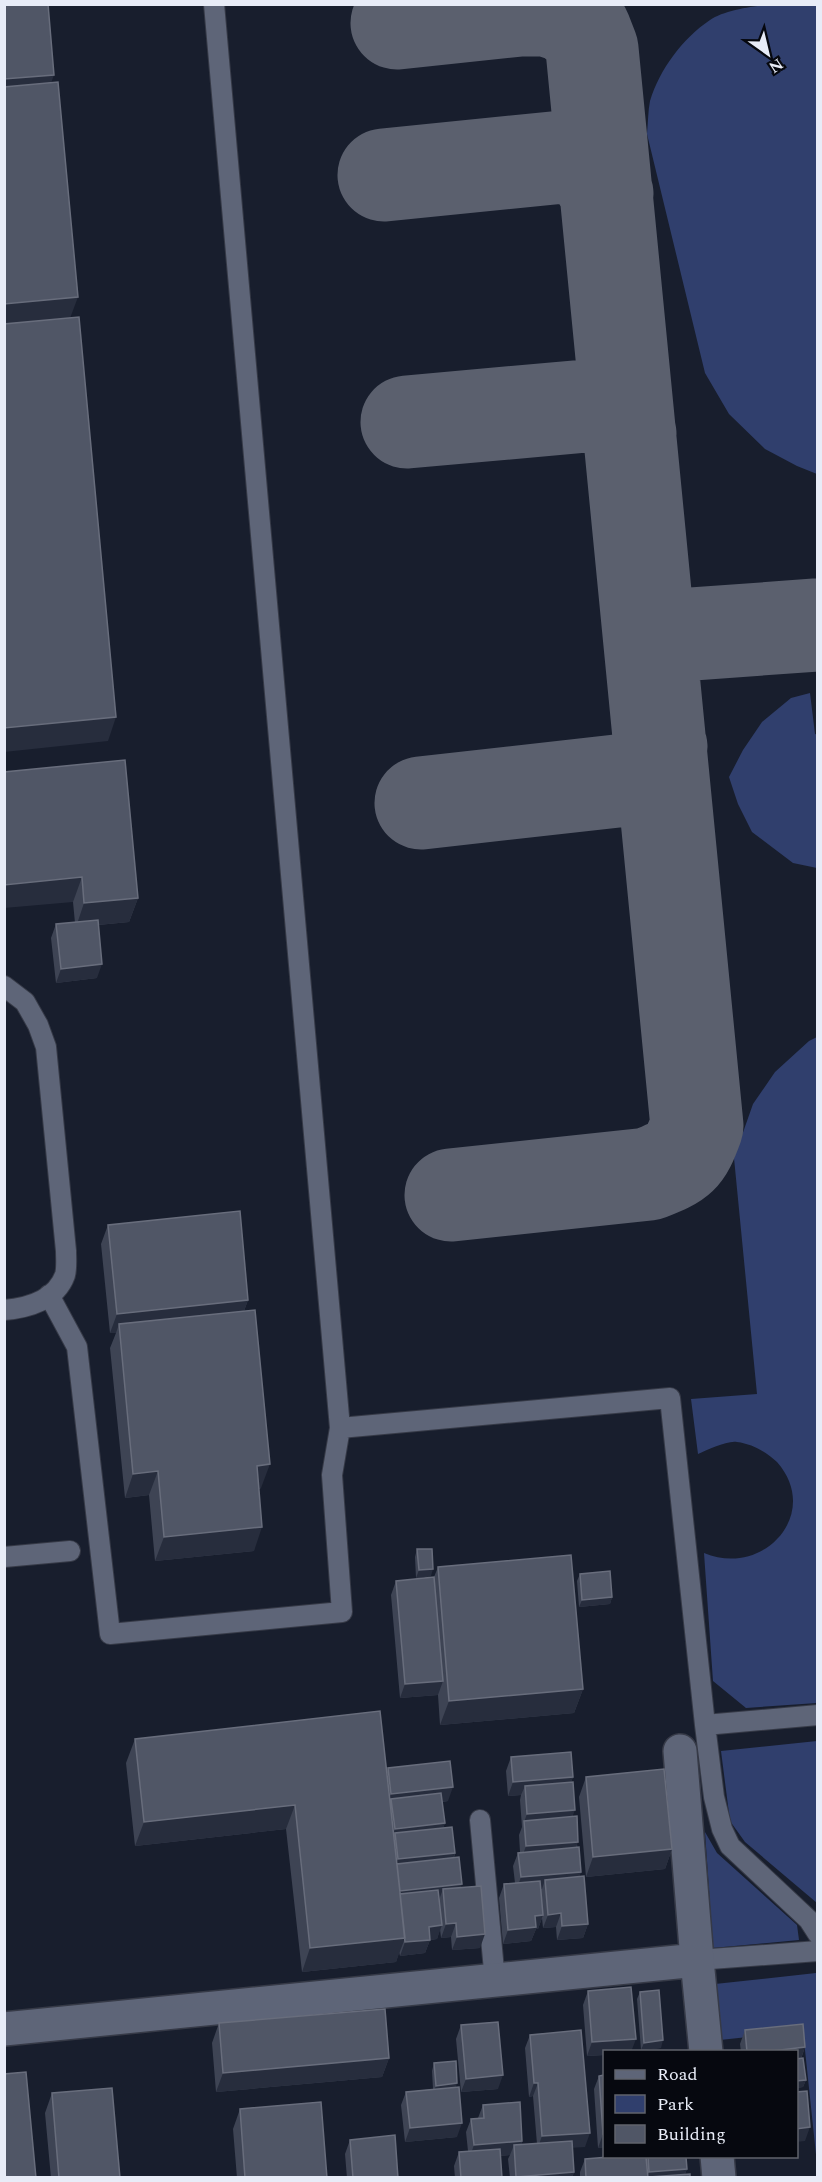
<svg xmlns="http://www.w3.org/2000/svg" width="822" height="2182" font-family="Spectral,serif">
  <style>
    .green { fill: #303f6d }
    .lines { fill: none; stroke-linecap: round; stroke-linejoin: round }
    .taxiway { stroke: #5b606e; stroke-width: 93 }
    .service-casing { stroke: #363a47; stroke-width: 22 }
    .minor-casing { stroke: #363a47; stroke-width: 36 }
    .service { stroke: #5e6578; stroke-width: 20 }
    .minor { stroke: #5e6578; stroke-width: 33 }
    .wall { fill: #3e4454 }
    .shaded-wall { fill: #272d3d }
    .building { fill: #505666; stroke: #686d7c; stroke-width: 1.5 }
  </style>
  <rect width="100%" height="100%" fill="#181e2d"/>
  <path class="green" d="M768,5H817V474L797,466L765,449L729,414L705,373L647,134C648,123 648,111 650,101C660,69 682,39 710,20C723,11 752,6 768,5Z
    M810,693L815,734L818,735L817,868L793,863L752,832L738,804L729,777L743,750L762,722L791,698Z
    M817,1037V1703L746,1708L713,1681L704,1553C764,1578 822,1513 777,1462C766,1452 753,1444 737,1442C728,1440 707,1450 698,1454L691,1399L757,1394L734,1158L753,1104L775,1072L809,1041Z
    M817,1741H818L817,1903L745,1842L730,1821L721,1751Z
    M705,1832L717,1853L797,1925L799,1940L713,1948Z
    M816,1973L818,1984L817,2164L803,2031L720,2040L715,1984Z"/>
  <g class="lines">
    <path class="taxiway" d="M397,23L520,10H547L568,17L585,31L592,49L697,1126C685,1159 681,1161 649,1174L451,1195
      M384,175L563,157C591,164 594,170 607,194
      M407,422L597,405C613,412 621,419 630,434
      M650,637L816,625
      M421,803L635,779C650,769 655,764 661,747"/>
    <defs>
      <path id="service" d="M214,4L340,1428L670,1398L705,1725L818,1715
        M4,986L25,1002L38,1025L46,1047L66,1251C66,1258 67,1268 65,1275C56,1300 28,1308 4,1310
        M49,1295L77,1347L110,1634L342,1612L332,1475L340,1428
        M4,1557L70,1551
        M705,1725L714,1797L722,1829L730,1846L809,1920L818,1934
        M480,1820L495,1981
        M697,1960L818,1951"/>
      <path id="minor" d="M680,1751L697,1960
        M4,2029L697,1960L706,2052
        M717,2156L719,2178"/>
    </defs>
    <use href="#service" class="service-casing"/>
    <use href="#minor" class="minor-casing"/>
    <use href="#service" class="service"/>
    <use href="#minor" class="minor"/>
  </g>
  <path class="wall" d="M4,772L138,898L129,922L98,925L97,978L56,983L51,938L56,924L75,923L73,902Z
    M108,1225L248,1300L244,1311L261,1488L259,1489L254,1551L155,1561L149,1495L125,1498L110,1348L116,1333H110L101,1244Z
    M417,1549L431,1576L416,1578L415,1557Z
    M438,1567L583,1689L574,1713L440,1725L438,1695L400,1698L391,1595L396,1581L434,1577Z
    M580,1574L612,1597L610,1604L579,1607L577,1581Z
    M135,1739L387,1772L388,1768L448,1801L442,1802L445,1823L443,1828L455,1853L454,1858L460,1887L480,1948L452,1950L451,1937L441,1938L440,1929L437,1939L430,1940L425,1953L400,1956L399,1952L396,1962L302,1972L286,1829L135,1846L126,1763Z
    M511,1757L573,1777L571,1782L573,1816L581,1872L579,1876L588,1924L583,1938L557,1940L556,1927L543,1928L542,1918L538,1929H536L531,1941L503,1944L499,1898L504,1884L515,1883L513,1866L518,1853L520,1852L519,1835L522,1827L520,1800L521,1795L508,1796L506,1771Z
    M586,1777L672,1849L665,1869L586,1877L579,1797Z
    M588,1991L604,2052V2055L587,2056L583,2005Z
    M640,1992L661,2048L641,2050L637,1999Z
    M219,2023L389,2058L382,2077L216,2092L212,2043Z
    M803,2024L805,2047L801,2059L803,2058L806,2080L803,2087L796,2088V2052H741L740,2044L745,2030Z
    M461,2025L498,2089L461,2092L456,2039Z
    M530,2035L585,2147H572L574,2172L572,2178H510L508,2159L510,2155L500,2156L502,2178H455L454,2166L459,2152L468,2151L466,2132L471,2119L478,2118L483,2105L522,2141L521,2145L537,2144L533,2096L529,2097L525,2048Z
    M434,2063L456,2087L457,2137L405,2142L401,2105L406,2092L433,2089L432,2071Z
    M604,2075V2147L598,2148L594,2089L599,2076Z
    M52,2093L120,2178H51L45,2113Z
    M240,2109L327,2178H237L233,2129Z
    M350,2140L398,2178H347L345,2154Z
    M609,2157H686L687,2169L685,2174L690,2178H580V2172L585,2159Z"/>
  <path class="shaded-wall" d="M54,75L47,94L4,98V79Z
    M78,297L69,321L4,328V304Z
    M116,717L108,741L4,752V728Z
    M82,877L73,902L4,908V885Z
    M138,898L129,922L76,927L84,903Z
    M102,964L97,978L56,983L61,969Z
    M248,1300L241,1319L119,1324L116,1333H110L117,1314Z
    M270,1464L261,1488L248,1490L257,1466Z
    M158,1471L149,1495L125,1498L133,1474Z
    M262,1527L254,1551L155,1561L164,1537Z
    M433,1569L431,1576L416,1578L419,1570Z
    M612,1597L610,1604L579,1607L582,1600Z
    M443,1681L438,1695L400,1698L405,1684Z
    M583,1689L574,1713L440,1725L449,1701Z
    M573,1777L568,1791L525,1786L521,1795L508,1796L513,1782Z
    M453,1787L448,1801L392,1807L391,1799L388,1808H386L391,1794Z
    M295,1805L286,1829L135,1846L144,1822Z
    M575,1810L570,1823L524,1822L527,1814Z
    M445,1823L440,1837L395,1833L392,1842H390L395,1829Z
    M578,1842L573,1856L521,1860L526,1846Z
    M672,1849L665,1869L586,1877L593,1857Z
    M455,1853L450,1867L393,1873L398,1859Z
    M581,1872L576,1886L545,1880L542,1889L516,1891L521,1877Z
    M462,1884L457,1898L443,1889L439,1900L400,1904V1891Z
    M561,1913L556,1927L543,1928L548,1915Z
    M543,1915L538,1929H536L531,1941L503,1944L508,1930L535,1916Z
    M456,1923L451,1937L441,1938L446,1924Z
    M588,1924L583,1938L557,1940L562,1926Z
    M442,1925L437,1939L429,1940H430L425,1953L400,1956L405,1942L429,1927Z
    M485,1934L480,1948L452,1950L457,1937Z
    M405,1938L396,1962L302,1972L310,1948Z
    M636,2039L631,2052H604V2055L587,2056L592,2042Z
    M663,2040L661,2048L641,2050L644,2043Z
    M805,2047L800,2061H796V2052H764Z
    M389,2058L382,2077L216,2092L223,2073Z
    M503,2075L498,2089L461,2092L466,2079Z
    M806,2080L803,2087L796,2088V2081Z
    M457,2083L455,2091L433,2093L436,2086Z
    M534,2083H538L533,2096L529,2097Z
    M462,2123L457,2137L405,2142L410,2128Z
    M810,2127L805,2141L796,2142V2129Z
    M590,2133L585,2147L537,2150L542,2136Z
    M603,2134H604V2147L598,2148Z
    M522,2141L517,2155L514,2145L510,2155L469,2159L474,2145Z
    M687,2169L684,2176L647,2178L649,2172Z
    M574,2172L572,2178H516V2177Z"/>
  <path class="building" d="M4,4H48L54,75L4,79Z
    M58,82L78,297L4,304V87Z
    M79,317L116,717L4,728V324Z
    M125,760L138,898L84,903L82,877L4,885V772Z
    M98,920L102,964L61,969L56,924Z
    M240,1211L248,1300L117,1314L108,1225Z
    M255,1310L270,1464L257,1466L262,1527L164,1537L158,1471L133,1474L119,1324Z
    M417,1549H432L433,1569L419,1570Z
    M571,1555L583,1689L449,1701L438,1567Z
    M610,1571L612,1597L582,1600L580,1574Z
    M434,1577L443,1681L405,1684L396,1581Z
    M380,1711L405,1938L310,1948L295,1805L144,1822L135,1739Z
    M571,1752L573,1777L513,1782L511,1757Z
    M450,1761L453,1787L391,1794L388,1768Z
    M664,1769L672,1849L593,1857L586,1777Z
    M573,1782L575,1810L527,1814L525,1786Z
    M441,1793L445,1823L395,1829L391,1799Z
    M577,1816L578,1842L526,1846L524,1821Z
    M452,1827L455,1853L398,1859L395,1833Z
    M579,1847L581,1872L521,1877L518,1853Z
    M459,1857L462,1884L400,1891L397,1864Z
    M584,1876L588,1924L562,1926L561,1913L548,1915L545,1880Z
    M540,1881L543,1915L535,1916L536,1927L508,1930L504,1884Z
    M481,1886L485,1934L457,1937L456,1923L446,1924L443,1889Z
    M438,1890L442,1925L429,1927L430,1940L405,1942L400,1894Z
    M631,1987L636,2039L592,2042L588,1991Z
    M659,1990L663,2040L644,2043L640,1992Z
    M385,2009L389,2058L223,2073L219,2023Z
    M498,2022L503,2075L466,2079L461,2025Z
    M803,2024L805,2047L764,2052H747L745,2030Z
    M581,2030L590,2133L542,2136L538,2083H534L530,2035Z
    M803,2058L806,2080L796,2081V2059Z
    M456,2061L457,2083L436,2086L434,2063Z
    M26,2072L36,2178H4V2074Z
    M604,2075V2134H603L599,2076Z
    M459,2087L462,2123L410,2128L406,2092Z
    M112,2088L120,2178H59L52,2093Z
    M807,2091L810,2127L796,2129V2092Z
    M321,2102L327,2178H245L240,2109Z
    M520,2102L522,2141L474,2145L471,2119L484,2118L483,2105Z
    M395,2135L398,2178H353L350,2140Z
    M572,2141L574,2172L516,2177L514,2145Z
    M500,2149L502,2178H461L459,2152Z
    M609,2157H646L648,2178H586L585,2159Z
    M648,2157H686L687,2169L649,2172Z
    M690,2174V2178L649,2177Z"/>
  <rect width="822" height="2182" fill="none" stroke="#e8ecf7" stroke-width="12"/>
  <rect x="603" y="2050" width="195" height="108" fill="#06080f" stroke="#60636c" stroke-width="1.5"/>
  <rect x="615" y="2070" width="30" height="9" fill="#5e6578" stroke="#60636c" stroke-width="1.5"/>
  <text x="657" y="2080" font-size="18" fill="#e8ecf7">Road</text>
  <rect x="615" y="2095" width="30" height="18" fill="#303f6d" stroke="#60636c" stroke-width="1.5"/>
  <text x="657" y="2110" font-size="18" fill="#e8ecf7">Park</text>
  <rect x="615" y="2125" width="30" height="18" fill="#505666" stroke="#60636c" stroke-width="1.5"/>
  <text x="657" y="2140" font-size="18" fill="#e8ecf7">Building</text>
  <g transform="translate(768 54) rotate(146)" stroke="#06080f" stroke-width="4.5" paint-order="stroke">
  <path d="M0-4.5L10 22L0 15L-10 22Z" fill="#e8ecf7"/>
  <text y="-9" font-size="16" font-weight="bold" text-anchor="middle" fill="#e8ecf7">N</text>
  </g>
</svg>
